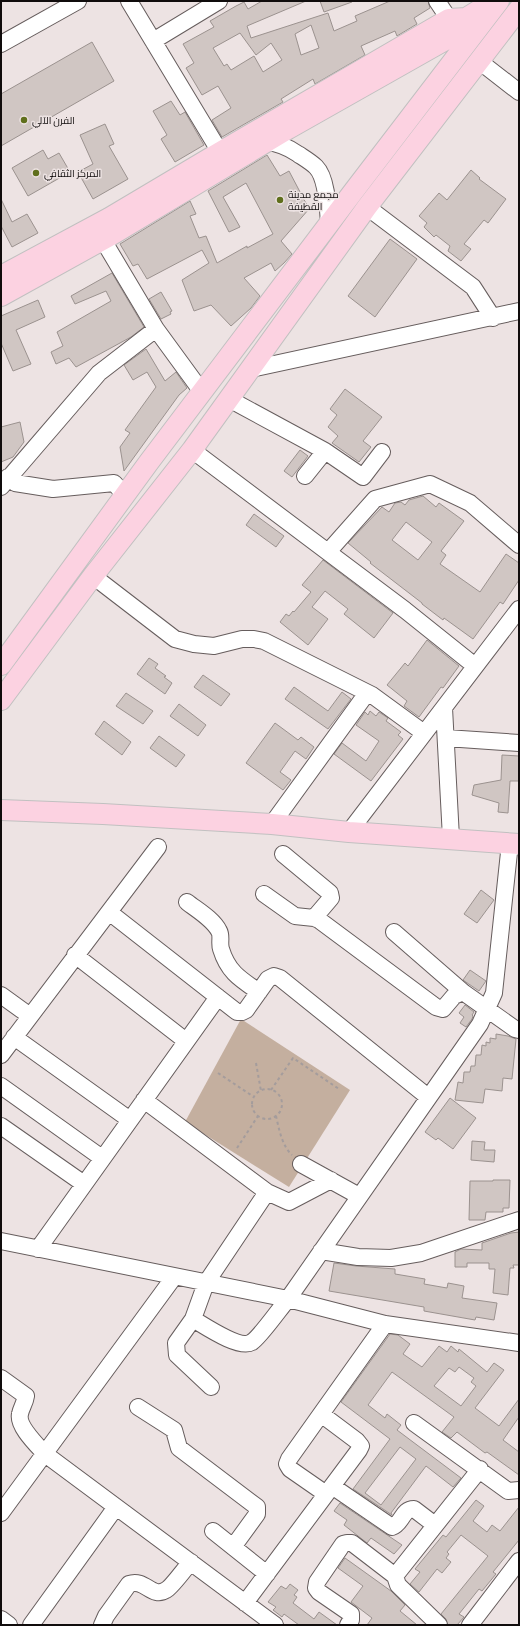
<svg xmlns="http://www.w3.org/2000/svg" width="520" height="1626" font-family="Manrope,Cairo,sans-serif">
  <style>
    .green { fill: #c4af9f }
    .building { fill: #d0c6c3; stroke: #9b928f; fill-rule: evenodd }
    .lines { fill: none; stroke-linecap: round; stroke-linejoin: round }
    .minor-casing { stroke: #665d5d; stroke-width: 18 }
    .major-casing { stroke: #c1c0c0; stroke-width: 22 }
    .path { stroke: #a49c9c; stroke-width: 2; stroke-dasharray: 3 3; stroke-linecap: butt }
    .minor { stroke: #fff; stroke-width: 16 }
    .major { stroke: #fcd2e1; stroke-width: 20 }
    .poi-dot { fill: #5f6f1c; stroke: #ede3e3; stroke-width: 1.5 }
    .labels { text-anchor: middle; stroke-width: 3; stroke-linejoin: round; paint-order: stroke }
    .poi-label { font-size: 10px; fill: #100c0c; stroke: #ede3e3; text-anchor: start }
  </style>
  <rect width="100%" height="100%" fill="#ede3e3"/>
  <path class="green" d="M241,1019L350,1090L289,1187L185,1122Z"/>
  <path class="building" d="M262,1H306L247,26L251,38L328,13L334,31L357,21L355,16L390,1H428L430,8L414,18L417,24L397,36L395,31L361,46L365,55L315,84L313,79L281,99L283,102L222,137L212,120L231,108L218,86L202,95L186,68L194,63L183,44L214,27L210,21L236,6L244,2L248,9ZM311,25L319,48L301,55L295,34ZM240,33L256,55L271,43L282,60L263,72L254,56L231,70L227,64L224,66L213,48Z
    M320,1H352V2L324,12Z
    M92,42L114,81L1,146V94Z
    M171,101L180,115L185,112L204,145L175,162L161,139L167,135L153,111Z
    M105,124L114,144L109,146L128,179L93,199L78,172L93,164L80,135Z
    M43,150L48,159L59,153L70,172L28,196L12,168Z
    M267,155L280,176L289,171L309,209L281,241L292,254L284,263L275,271L271,263L244,278L260,296L251,308L231,326L211,305L194,311L182,280L209,263L202,250L147,279L138,264L133,266L120,244L190,201L196,214L190,216L199,238L206,236L217,263L247,246V248L273,234L246,183L223,197L240,227L229,232L208,191Z
    M471,170L480,178L479,179L506,199L488,223L484,220L464,244L471,249L461,261L448,251L450,246L436,235L434,237L424,227L427,223L419,216L439,193L447,200Z
    M1,199L12,222L27,214L38,233L12,247L1,226Z
    M390,239L417,259L375,317L348,296Z
    M112,273L144,327L131,337L76,367L69,358L56,364L51,352L63,346L57,332L111,301L106,291L75,304L71,296Z
    M161,292L172,311L170,312L171,314L161,319L149,299Z
    M38,300L45,317L16,330L31,364L13,371L1,343V316Z
    M146,349L165,381L176,372L187,388L179,395L124,471L120,447L130,433L125,430L156,387L147,372L133,380L124,365Z
    M345,389L382,417L363,441L371,447L359,462L332,443L338,436L328,427L337,415L330,409Z
    M20,422L24,442L13,457L1,462V427Z
    M300,450L308,456L292,477L284,471Z
    M423,496L436,507L439,503L464,521L441,551L446,555L440,564L480,592L506,554L519,563V580L503,604L500,602L473,639L444,618L443,620L422,604V603L370,563L371,562L348,543L382,507L389,512L395,503L401,502L405,505L409,500ZM406,522L432,542L418,560L392,540Z
    M254,514L284,536L276,547L246,525Z
    M323,560L393,613L374,638L344,614L348,609L325,591L312,607L328,619L308,645L280,622L286,614L289,616L293,611L294,612L311,592L302,585Z
    M427,640L459,666L443,688L441,687L419,717L404,706L407,701L387,685L405,663L408,666Z
    M149,658L158,664L155,668L166,676L164,677L172,683L165,694L137,674Z
    M203,675L230,694L221,706L194,687Z
    M294,687L328,711L342,692L351,699L328,729L285,699Z
    M126,693L153,711L143,724L116,706Z
    M179,704L206,725L198,736L170,716Z
    M370,711L376,716L379,712L388,718L386,721L401,732L398,735L403,739L371,781L334,754L342,743L366,761L379,741L356,725L365,712L368,715Z
    M104,721L131,742L122,755L95,734Z
    M275,723L298,740L301,737L314,747L306,759L295,751L280,772L291,780L283,790L246,763Z
    M159,736L185,755L176,767L150,748Z
    M502,755L519,756V781H510L508,813L498,812L499,803L472,795L474,785L501,780Z
    M481,890L494,900L477,923L464,914Z
    M470,970L486,981L479,991L463,980Z
    M465,1005L474,1012L472,1015L473,1016L472,1019L466,1027L460,1023L464,1017L459,1013Z
    M496,1034L508,1036L516,1039L512,1079L503,1078L502,1091L485,1089L483,1103L455,1100L458,1082L463,1083L464,1072H470L471,1066H475L476,1055H481L482,1045L486,1046V1042L490,1043V1038L496,1039Z
    M450,1098L476,1118L453,1149L438,1138L436,1140L425,1132Z
    M472,1141L485,1142L484,1150H495L494,1162L471,1160Z
    M493,1180H510L509,1208H503V1212H486L485,1220H469L470,1181H493Z
    M519,1232V1265H513L514,1268H510L508,1295L493,1293L495,1269H489V1263H467V1267H455V1252L461,1249L482,1250V1243L511,1233Z
    M334,1263L356,1266L395,1269V1274L425,1279L424,1284L447,1288L448,1283L464,1286L462,1298L497,1303L494,1320L476,1317L475,1320L424,1311V1307L329,1291Z
    M390,1334L398,1335L410,1344L403,1354L422,1367L439,1346L447,1352L451,1346L458,1352L459,1349L487,1372L494,1363L504,1370L475,1408L499,1426L519,1399V1417L503,1440L519,1452V1475L487,1452L485,1453L457,1432L451,1438L442,1432L454,1417L392,1372L368,1405L385,1418L387,1414L401,1425L397,1430L461,1478L453,1487L426,1466L391,1513L392,1515L353,1489L390,1439L341,1402ZM459,1367L474,1378L471,1382L476,1386L461,1406L434,1386L449,1368L455,1372ZM400,1447L416,1459L381,1505L365,1493Z
    M476,1500L484,1506L473,1521L487,1532L492,1525L500,1531L519,1507V1540L493,1572L496,1574L482,1591L479,1589L459,1614L464,1617L457,1625H448L446,1619L441,1614L488,1556L461,1535L447,1552L449,1554L446,1558L451,1562L442,1573L437,1569L419,1592L410,1584L420,1572L415,1569L443,1535L446,1537Z
    M340,1503L402,1545L394,1554L371,1538L367,1543L344,1525L347,1520L334,1511Z
    M345,1558L391,1591L405,1605L400,1611L417,1625H367L372,1618L351,1602L363,1586L338,1568Z
    M290,1584L298,1590L294,1595L297,1597L293,1603L314,1619L319,1612L337,1625H299L284,1614L282,1617L273,1610L276,1607L268,1602L281,1586L286,1589Z"/>
  <g class="lines">
    <defs>
      <path id="minor" d="M129,1L220,152
        M437,1L449,19
        M153,41L219,1
        M1,44L78,1
        M479,61L519,92
        M266,142C279,143 288,147 298,154C304,158 311,162 316,167C327,178 328,209 329,224
        M367,207L473,287L493,318
        M103,240L156,329L202,392
        M251,369L519,311
        M229,399L325,451L305,476
        M192,450L405,610L475,666
        M325,451L363,477L382,452
        M8,477L15,483L53,489L114,483L125,495
        M1,487L99,373L156,329
        M328,552L375,499L430,484L470,503L519,545
        M93,576L175,639L194,644L214,646L242,639H254L264,641L372,695L424,733
        M444,708L451,838
        M446,738L519,743
        M272,824L367,693
        M349,832L519,609
        M283,854L330,893L331,898L314,918
        M264,894L295,916L314,918L319,920L436,1007L443,1009L454,996L463,992
        M187,902C197,910 213,919 219,931C222,936 219,943 221,949C228,972 240,979 259,992
        M109,912L237,1012H242L246,1010L268,979L274,976L280,978L428,1097
        M394,932L463,992L515,1029L519,1030
        M75,955L186,1041
        M1,995L30,1016
        M14,1037L130,1120
        M1,1055L158,847
        M1,1086L102,1158
        M144,1100L267,1192L206,1283L193,1319L176,1343L177,1355L211,1387
        M1,1126L84,1184
        M301,1164L359,1196
        M267,1192L289,1202L331,1180
        M1,1241L288,1299L385,1324L519,1343
        M38,1249L218,997
        M321,1251L358,1257L391,1258L421,1253L519,1220
        M193,1319C205,1326 240,1350 252,1342C260,1337 281,1307 288,1299L480,1024L494,993L510,843
        M1,1378L26,1396C25,1403 21,1408 20,1414C17,1426 37,1445 45,1454L275,1625
        M138,1407L174,1430L179,1448L257,1507V1514L233,1547
        M414,1423L508,1491L519,1490
        M332,1486L392,1527C402,1524 402,1509 414,1509L435,1525
        M326,1494L290,1469L287,1464L289,1459L385,1324
        M1,1513L174,1277
        M213,1531L267,1574
        M395,1576L480,1469
        M245,1603L359,1450L361,1446L357,1441L321,1414
        M1,1619L9,1625
        M31,1625L116,1507
        M102,1625L106,1616L129,1584C145,1578 152,1599 166,1590C172,1587 185,1568 191,1562
        M348,1625L351,1620V1614L319,1592L316,1588L317,1582L343,1544L347,1543H352L395,1576L398,1585L439,1625
        M470,1625L519,1561"/>
      <path id="major" d="M1,276L109,218L220,152L449,19L466,18
        M1,296L115,233L288,129L449,38L457,32L466,18L492,2
        M1,665L149,462L353,192L499,1
        M1,700L93,576L192,450L367,207L519,9
        M1,810L103,814L272,824L349,832L519,844"/>
    </defs>
    <use href="#minor" class="minor-casing"/>
    <use href="#major" class="major-casing"/>
    <path class="path" d="M256,1063L261,1091
      M218,1073L254,1097
      M252 1104a15 15 0 1 1 30 0a15 15 0 1 1-30 0Z
      M271,1090L293,1058L339,1089
      M276,1116C279,1129 282,1146 292,1155
      M237,1148L258,1116"/>
    <use href="#minor" class="minor"/>
    <use href="#major" class="major"/>
  </g>
  <g class="poi-dot">
    <circle cx="24" cy="120" r="4"/>
    <circle cx="36" cy="173" r="4"/>
    <circle cx="280" cy="200" r="4"/>
  </g>
  <g class="labels">
    <g class="poi-label">
      <text x="32" y="124">الفرن اﻵلي</text>
      <text x="44" y="177">المركز الثقافي</text>
      <text x="288" y="198">مجمع مدينة<tspan x="288" dy="12">القطيفة</tspan></text>
    </g>
  </g>
  <rect width="520" height="1626" fill="none" stroke="#100c0c" stroke-width="4"/>
</svg>
